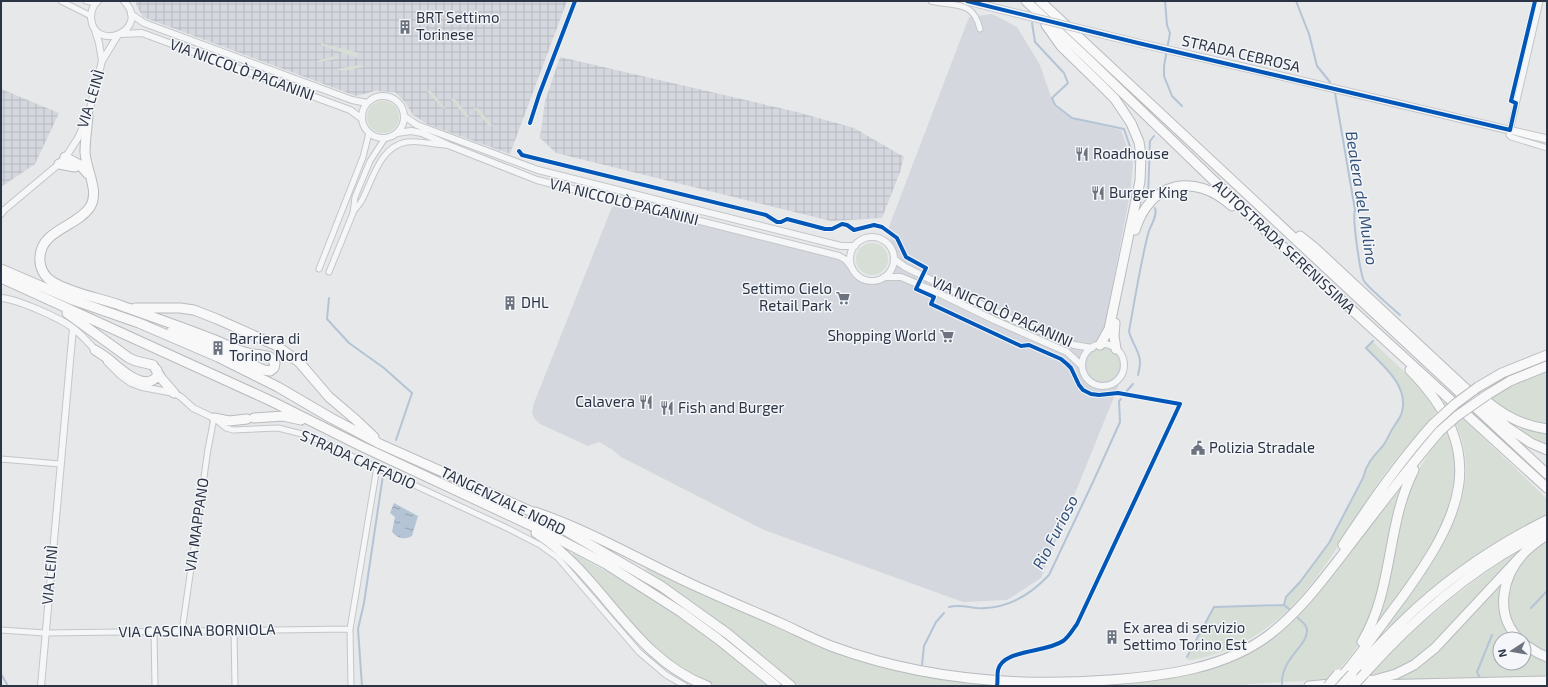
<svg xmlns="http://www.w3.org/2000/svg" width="1548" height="687" font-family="'Exo 2',sans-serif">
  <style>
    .built { fill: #d4d7dd }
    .industrial { fill: url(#industrial-grid) }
    .grass { fill: #d6ded6 }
    .water { fill: url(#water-ripples) }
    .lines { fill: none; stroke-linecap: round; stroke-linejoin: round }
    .stream { stroke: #b4c4d5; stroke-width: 2 }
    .minor-casing { stroke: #c4c6c8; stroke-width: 7 }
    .tertiary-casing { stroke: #c4c6c8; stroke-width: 8 }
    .secondary-casing { stroke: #c4c6c8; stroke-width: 9 }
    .motorway-casing { stroke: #b8bbbf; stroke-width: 11 }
    .minor { stroke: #f5f6f7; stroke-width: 5 }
    .tertiary { stroke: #f5f6f7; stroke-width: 6 }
    .secondary { stroke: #f8f8f8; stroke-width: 7 }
    .motorway { stroke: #f8f8f8; stroke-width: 9 }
    .secondary-bridge-casing { stroke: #c4c6c8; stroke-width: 9; stroke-linecap: butt }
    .motorway-bridge-casing { stroke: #b8bbbf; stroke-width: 11; stroke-linecap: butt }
    .secondary-bridge { stroke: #f8f8f8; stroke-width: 7 }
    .motorway-bridge { stroke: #f8f8f8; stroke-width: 9 }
    .cycleway-casing { stroke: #f4f6f9; stroke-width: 6 }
    .cycleway { stroke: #0057b8; stroke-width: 4 }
    .labels { text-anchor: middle; stroke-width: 3; stroke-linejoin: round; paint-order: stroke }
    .poi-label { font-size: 15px; fill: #2b3445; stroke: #f4f6f9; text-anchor: start }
    .street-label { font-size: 15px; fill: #2b3445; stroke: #f4f6f9 }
    .water-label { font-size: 16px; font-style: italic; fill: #34527a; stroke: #f4f6f9 }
  </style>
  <defs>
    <pattern id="industrial-grid" width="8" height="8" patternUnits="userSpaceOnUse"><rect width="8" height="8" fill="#d4d7dd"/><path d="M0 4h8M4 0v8" fill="none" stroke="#b6b9bf"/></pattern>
    <pattern id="water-ripples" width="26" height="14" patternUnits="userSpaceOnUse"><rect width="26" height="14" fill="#b4c4d5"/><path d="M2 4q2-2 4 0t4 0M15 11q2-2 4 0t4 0" fill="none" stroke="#93a0af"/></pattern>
  </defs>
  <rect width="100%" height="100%" fill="#e6e8ea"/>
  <path class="built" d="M992,14L1017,27L1040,65L1054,106L1071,118L1121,130L1133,164L1130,194L1105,325L1128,362L1041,578L1007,600L963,602L764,530L621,457L613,450L599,442L588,446L540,424L534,418L532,412L534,403L612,207L618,205L832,257L845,264L867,284L889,280L899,257L887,232L969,17Z"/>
  <path class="industrial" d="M136,1H567L510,154L427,124L413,115L404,101L395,92L375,91L356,96L143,17L136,5Z
    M560,57L797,112L854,128L904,157L900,172L882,218L831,221L556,153L540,138L545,101Z
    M1,89L59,113L35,164L1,187Z"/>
  <path class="grass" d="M321,43L359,53L357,58L321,45Z
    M335,56L341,58L319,62L316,61Z
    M359,65L365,67L342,71L337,69Z
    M426,90L432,92L446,109L441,107Z
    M450,98L456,100L470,118L465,116Z
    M367 117a16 16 0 1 1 32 0a16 16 0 1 1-32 0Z
    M473,107L479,109L493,126L488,125Z
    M856 259a16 16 0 1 1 32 0a16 16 0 1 1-32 0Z
    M1373,342L1417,384L1437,411C1418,433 1398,455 1381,479C1338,542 1307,614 1234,647C1219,653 1203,659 1187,660L1214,607L1284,606L1287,598L1330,543L1364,478C1367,463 1374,458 1383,447C1387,442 1389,436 1392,430C1395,425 1401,418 1403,412C1409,385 1383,365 1367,348Z
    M1087 365a16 16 0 1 1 32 0a16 16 0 1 1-32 0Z
    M1547,371V426L1520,419L1488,399L1516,384Z
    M1445,401L1547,499V514C1514,532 1482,551 1451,574C1429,590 1409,609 1389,628L1387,627C1424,571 1485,507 1460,434C1456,423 1449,412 1443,402Z
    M1521,426L1547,432V446L1519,430Z
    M1448,431C1452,446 1458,460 1456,476C1453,512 1432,543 1413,572C1402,588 1392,604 1380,619H1378L1388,587L1396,540L1411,482L1434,445Z
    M1397,490L1399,491C1387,539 1385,588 1364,634C1356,651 1343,665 1331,679L1236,685L1098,686C1124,684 1150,680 1176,676C1193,673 1211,670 1227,664C1276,644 1310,603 1342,563C1361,539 1379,514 1397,490Z
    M1547,539V653C1511,642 1498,604 1515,571C1521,557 1535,548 1547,539Z
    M1521,549L1522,551L1440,639L1410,664L1396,670L1367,677C1415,626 1462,587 1521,549Z
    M573,553C641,590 709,633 766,686H716L706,683L677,667L644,639L572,555Z
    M646,568L812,642L957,681L1013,686H799C750,644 700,605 645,570Z
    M1502,583L1513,639H1500V663H1524V649L1547,661V677L1392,680V678L1434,654L1456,633Z"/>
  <path class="water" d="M394,503L418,516L412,536C403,540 399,539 392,532L395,517L390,513Z"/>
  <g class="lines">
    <path class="stream" d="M1165,1L1167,25L1170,33L1164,66V76L1172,96L1182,106
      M1296,1L1309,34L1317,66L1330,82
      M1032,23L1035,42L1064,73L1068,83L1052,98L1055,105L1072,118L1124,129L1135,161
      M1335,93L1355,210C1352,217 1360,273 1364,281C1367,286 1393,309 1400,315
      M1148,196L1150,141L1154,136
      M329,298L327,319L349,343L384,368L412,393L396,440
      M1138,375C1139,371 1140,366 1140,362C1140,351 1131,342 1129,331C1135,299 1140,266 1148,234C1150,226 1158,216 1155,208
      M1126,392L1133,384
      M949,607C959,604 967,607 977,608C1005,610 1030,595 1049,575L1093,482L1120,422L1119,401L1121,399
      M1531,608L1547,591
      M1289,609L1284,605L1286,597L1300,582L1329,543L1363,478C1366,464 1373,457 1382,447C1387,441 1389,434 1393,428C1396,423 1401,417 1402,412C1409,385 1382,365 1366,348L1373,341
      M1187,657L1214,607L1284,605
      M922,665L924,646L936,622L944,613
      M1,674L8,686
      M1481,680L1477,672L1492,635
      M1282,684C1281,658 1308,646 1307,630C1307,625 1302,622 1298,618
      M362,686L358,629L364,603L383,475"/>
    <defs>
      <path id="minor" d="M61,1L91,16
        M86,1L95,3
        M931,1C956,7 973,0 980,29
        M1540,1L1509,135L1511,137L1547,148
        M353,212C356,208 360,204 362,200C373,179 380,146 407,142C421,140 433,145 447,145
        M319,269L363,157L369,133
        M329,272L353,213L355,197L370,161L385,138
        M1,459L60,464
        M1,630L45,633L350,629
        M182,631L208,449L214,418L226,428L233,430L278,428L306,435L507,528L540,545L558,558L639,652L666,675L685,686
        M234,631L235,686
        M154,632L155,686
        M351,686L350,629L377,467"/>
      <path id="tertiary" d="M98,1C93,5 91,11 91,18C94,54 152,30 124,1
        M131,14L144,23L352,100L367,103
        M95,30L99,43L102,61
        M121,34L142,33L350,110L361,118
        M362 117a21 21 0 1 1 42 0a21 21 0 1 1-42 0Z
        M404,116L417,125L538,170L841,246H855
        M397,133L411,131L422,133L448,145L537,180L839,256L846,260L852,268
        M1,214L4,210L59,164L67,155L78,138L88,116L102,61L118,35
        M850 259a22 22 0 1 1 44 0a22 22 0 1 1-44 0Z
        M894,259L905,267L1011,319L1074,345L1092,348
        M884,277H901L934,291L994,320L1067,352L1082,366
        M1,298C17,299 60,318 73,328C82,335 90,344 98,353
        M1082 365a21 21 0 1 1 42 0a21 21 0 1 1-42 0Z
        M107,362L120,375L131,383L142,387L174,393L181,397L193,408L214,418
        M41,686L73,328"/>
      <path id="secondary" d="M1260,71L1547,139"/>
      <path id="motorway" d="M1026,1L1090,61L1270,235L1547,488
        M1040,1L1547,474
        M1046,25L1061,46L1101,85L1115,99L1131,123L1139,142L1141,155L1140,181L1109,329L1100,345
        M88,116C87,128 85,140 85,152C86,171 100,191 90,207C77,227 41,230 40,257C39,267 44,277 53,282C73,294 101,298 122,306C150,316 179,326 207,337C220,341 231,348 244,352C252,355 262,354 270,357L275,363L274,368L270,371L264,370L206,343L171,332
        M65,157L80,165L88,174
        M59,164L75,167
        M1135,230C1151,181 1194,172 1232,206
        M1300,236L1315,248L1507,427L1531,443L1547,450
        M1,269L73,300L139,323L218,357L278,387L331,418L380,444L539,515
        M1,278L271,401L361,446L547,533L606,564L681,612L718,639L776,686
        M135,308H180L194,310L217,319L277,346L299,362L329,397L356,420L374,437
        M67,313L129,358L136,361L153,365L161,378L174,393
        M1115,323L1114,336L1116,349
        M95,350C101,354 108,358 113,363C123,371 146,392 157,376V370
        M1478,387L1502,373L1547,355
        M1487,395L1510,381L1547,366
        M1489,403C1506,417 1525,426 1547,429
        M214,418L229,421L247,419
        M254,418L283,416L301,420
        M535,512C588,530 636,558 687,582C717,596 748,609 778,622C796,630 813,639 831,646C920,679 1016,687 1110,680C1164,676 1224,669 1269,635C1300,611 1322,581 1346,550C1377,510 1407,469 1440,431
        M551,522L661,586L728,634L791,686
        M536,533C602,574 632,658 707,686
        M1343,545C1371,503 1399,462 1433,424
        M1519,639C1494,614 1502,576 1525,552C1531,546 1539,540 1547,535
        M1362,642C1394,589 1386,524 1414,470
        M1524,644L1538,653L1547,657
        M1365,673C1417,615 1476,564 1547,530
        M1344,674C1364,650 1382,624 1401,599C1461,516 1492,454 1410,370
        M1352,674C1369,656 1385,638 1403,621C1445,580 1495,546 1547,520
        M1369,685L1547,681
        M1309,686L1375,680L1396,674L1414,665L1435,648L1521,556"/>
    </defs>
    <use href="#minor" class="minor-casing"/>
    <use href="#tertiary" class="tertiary-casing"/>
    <use href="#secondary" class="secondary-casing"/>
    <use href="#motorway" class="motorway-casing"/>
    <use href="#minor" class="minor"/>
    <use href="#tertiary" class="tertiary"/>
    <use href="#secondary" class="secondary"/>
    <use href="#motorway" class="motorway"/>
    <defs>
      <path id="secondary-bridge" d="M967,1L1138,43L1260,71"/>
      <path id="motorway-bridge" d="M1433,424L1455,404L1478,387
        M1440,431L1457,416L1487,395
        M1328,686L1338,674
        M1341,686L1352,674
        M1353,686L1365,673"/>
    </defs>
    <use href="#secondary-bridge" class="secondary-bridge-casing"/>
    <use href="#motorway-bridge" class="motorway-bridge-casing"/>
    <use href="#secondary-bridge" class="secondary-bridge"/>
    <use href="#motorway-bridge" class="motorway-bridge"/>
    <defs>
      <path id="cycleway" d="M967,1L1138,43L1510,130L1516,103L1511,101L1535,1
        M530,123L539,95L575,1
        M519,151L522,155L766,215L777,222H781L787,219L825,229H832L842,224L847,225L854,230L874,225L882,227L897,238L906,257L926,268L916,289L934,297L931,304L1021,346L1029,345L1061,359L1067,364L1071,368L1079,385L1083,390L1091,394L1099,395L1118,393L1180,404L1077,624C1073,629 1069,637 1063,641C1046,653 1003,649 998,670C997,675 998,681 997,686"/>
    </defs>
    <use href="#cycleway" class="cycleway-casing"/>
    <use href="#cycleway" class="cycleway"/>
  </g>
  <defs>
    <symbol id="building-bare" viewBox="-9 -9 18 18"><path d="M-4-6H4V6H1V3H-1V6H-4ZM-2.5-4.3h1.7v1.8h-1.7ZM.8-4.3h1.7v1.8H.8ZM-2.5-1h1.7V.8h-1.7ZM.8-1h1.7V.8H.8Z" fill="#6c737f" stroke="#f4f6f9" stroke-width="2.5" paint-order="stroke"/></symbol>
    <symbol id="restaurant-bare" viewBox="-9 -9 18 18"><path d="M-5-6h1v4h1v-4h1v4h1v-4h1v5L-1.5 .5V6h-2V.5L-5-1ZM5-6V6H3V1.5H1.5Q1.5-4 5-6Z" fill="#6c737f" stroke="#f4f6f9" stroke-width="2.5" paint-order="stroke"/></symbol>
    <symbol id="supermarket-bare" viewBox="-9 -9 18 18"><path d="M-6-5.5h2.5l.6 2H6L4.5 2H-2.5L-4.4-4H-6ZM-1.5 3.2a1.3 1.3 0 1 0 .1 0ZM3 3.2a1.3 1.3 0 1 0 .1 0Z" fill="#6c737f" stroke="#f4f6f9" stroke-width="2.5" paint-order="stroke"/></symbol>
    <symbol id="civic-bare" viewBox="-9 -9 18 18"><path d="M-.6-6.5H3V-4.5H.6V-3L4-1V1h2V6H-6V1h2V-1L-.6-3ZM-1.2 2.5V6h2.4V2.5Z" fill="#6c737f" stroke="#f4f6f9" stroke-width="2.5" paint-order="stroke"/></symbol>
  </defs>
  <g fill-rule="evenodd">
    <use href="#building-bare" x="395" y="17" width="20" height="20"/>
    <use href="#restaurant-bare" x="1072" y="144" width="20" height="20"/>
    <use href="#restaurant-bare" x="1088" y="183" width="20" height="20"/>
    <use href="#supermarket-bare" x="833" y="288" width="20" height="20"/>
    <use href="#building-bare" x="500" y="293" width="20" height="20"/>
    <use href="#supermarket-bare" x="937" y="326" width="20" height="20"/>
    <use href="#building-bare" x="208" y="338" width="20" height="20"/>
    <use href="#restaurant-bare" x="636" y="392" width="20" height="20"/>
    <use href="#restaurant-bare" x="657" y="398" width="20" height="20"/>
    <use href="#civic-bare" x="1188" y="438" width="20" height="20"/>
    <use href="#building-bare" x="1102" y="627" width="20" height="20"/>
  </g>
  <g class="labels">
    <g class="poi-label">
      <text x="416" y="23">BRT Settimo<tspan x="416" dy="17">Torinese</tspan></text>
      <text x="1093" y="159">Roadhouse</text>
      <text x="1109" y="198">Burger King</text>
      <text x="832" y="294" text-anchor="end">Settimo Cielo<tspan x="832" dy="17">Retail Park</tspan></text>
      <text x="521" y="308">DHL</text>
      <text x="936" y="341" text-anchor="end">Shopping World</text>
      <text x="229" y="344">Barriera di<tspan x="229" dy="17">Torino Nord</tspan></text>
      <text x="635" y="407" text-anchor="end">Calavera</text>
      <text x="678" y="413">Fish and Burger</text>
      <text x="1209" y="453">Polizia Stradale</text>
      <text x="1123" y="633">Ex area di servizio<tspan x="1123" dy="17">Settimo Torino Est</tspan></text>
    </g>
    <g class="street-label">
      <text transform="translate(1241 54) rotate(13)" y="5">STRADA CEBROSA</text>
      <text transform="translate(242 70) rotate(20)" y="5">VIA NICCOLÒ PAGANINI</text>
      <text transform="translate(91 99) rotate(-73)" y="5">VIA LEINÌ</text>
      <text transform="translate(624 202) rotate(14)" y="5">VIA NICCOLÒ PAGANINI</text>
      <text transform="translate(1284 247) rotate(43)" y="5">AUTOSTRADA SERENISSIMA</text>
      <text transform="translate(1002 312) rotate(24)" y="5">VIA NICCOLÒ PAGANINI</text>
      <text transform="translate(358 460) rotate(24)" y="5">STRADA CAFFADIO</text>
      <text transform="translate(503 501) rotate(26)" y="5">TANGENZIALE NORD</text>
      <text transform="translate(197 525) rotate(-82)" y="5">VIA MAPPANO</text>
      <text transform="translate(50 575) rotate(-85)" y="5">VIA LEINÌ</text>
      <text transform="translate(197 631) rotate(-1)" y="5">VIA CASCINA BORNIOLA</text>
    </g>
    <g class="water-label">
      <text transform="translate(1362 198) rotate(81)" y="6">Bealera del Mulino</text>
      <text transform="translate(1055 532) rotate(-63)" y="6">Rio Furioso</text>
    </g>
  </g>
  <rect width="1548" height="687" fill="none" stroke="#2b3445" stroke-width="4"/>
  <g transform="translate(1512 651) rotate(258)"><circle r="19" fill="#f4f6f9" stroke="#a4a8b1"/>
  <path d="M0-3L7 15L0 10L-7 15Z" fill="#6c737f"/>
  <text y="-6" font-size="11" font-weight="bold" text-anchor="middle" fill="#2b3445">N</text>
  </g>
</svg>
